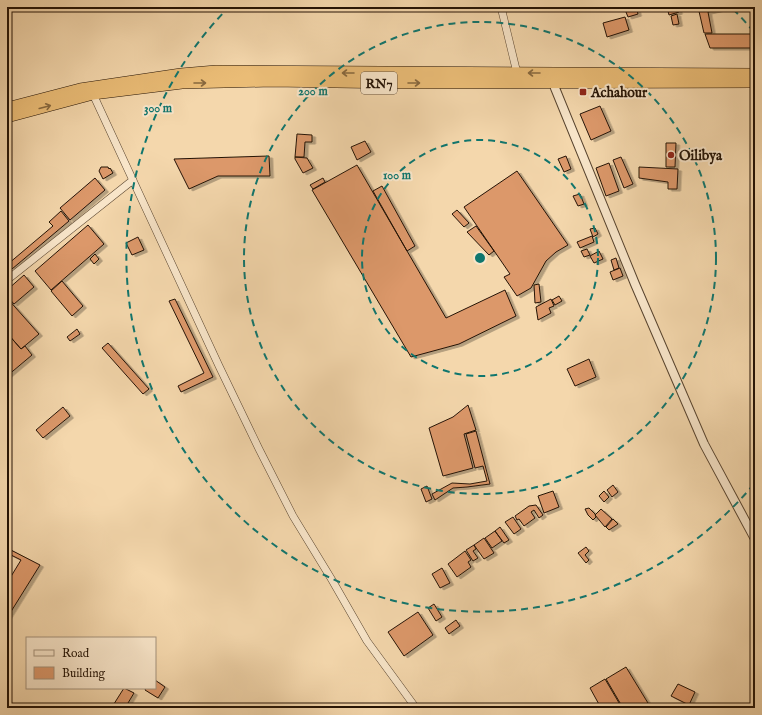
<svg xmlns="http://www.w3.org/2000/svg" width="762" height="715" font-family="'IM FELL English',serif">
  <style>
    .building { fill: #dc986b; stroke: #241305; filter: url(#shadow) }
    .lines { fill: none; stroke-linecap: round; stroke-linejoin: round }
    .minor-casing { stroke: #58442f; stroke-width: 8 }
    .tertiary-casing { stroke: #58442f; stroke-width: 10 }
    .trunk-casing { stroke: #241305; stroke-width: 12 }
    .minor { stroke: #f8e5c9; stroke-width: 7 }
    .tertiary { stroke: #f8e5c9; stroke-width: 8 }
    .trunk { stroke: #eabc76; stroke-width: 11 }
    .oneway { stroke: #87683e }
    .ring { fill: none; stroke: #0f766e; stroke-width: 2; stroke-dasharray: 7 5 }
    .poi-dot { fill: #8f2418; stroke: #f8e5c9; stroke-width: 1.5 }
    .labels { text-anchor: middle; stroke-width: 4; stroke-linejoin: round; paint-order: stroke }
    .shield { fill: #f8e5c9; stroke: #645240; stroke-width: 1 }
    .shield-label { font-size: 13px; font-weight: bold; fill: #241305 }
    .poi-label { font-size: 14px; font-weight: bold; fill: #241305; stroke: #f8e5c9; text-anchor: start }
    .centre { fill: #0f766e; stroke: #f8e5c9; stroke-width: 2 }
    .ring-label { font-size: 12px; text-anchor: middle; font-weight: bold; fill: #0f766e; stroke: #f8e5c9; stroke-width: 4; stroke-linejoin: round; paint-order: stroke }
  </style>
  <defs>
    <filter id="shadow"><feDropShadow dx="3.5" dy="2" stdDeviation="0" flood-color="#0004"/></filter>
  </defs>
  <rect width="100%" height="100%" fill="#f4d7ac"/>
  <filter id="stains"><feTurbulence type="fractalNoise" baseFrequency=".005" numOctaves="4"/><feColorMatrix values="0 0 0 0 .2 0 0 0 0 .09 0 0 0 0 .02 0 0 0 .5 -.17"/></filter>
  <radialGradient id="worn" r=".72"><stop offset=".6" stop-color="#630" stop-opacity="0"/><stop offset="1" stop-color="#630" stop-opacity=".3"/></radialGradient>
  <path class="building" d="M624,7H636L638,14L628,17Z
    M667,7H677L679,12L669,15Z
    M698,7H731L708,12L712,33H704Z
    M677,14L679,24L673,25L671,16Z
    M625,17L629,30L607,37L603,23Z
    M705,34H755V48H710Z
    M600,106L611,131L591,140L580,114Z
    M297,134L312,135V142H305L304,157H295Z
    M365,141L371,152L357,160L351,147Z
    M666,143H676L675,167H666Z
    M269,156L270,176H218L189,189L174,159Z
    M566,156L571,169L564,172L558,159Z
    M295,157L307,158L313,168L303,173L295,159Z
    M621,157L633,184L624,188L613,160Z
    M609,163L619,191L606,196L596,168Z
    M357,165L446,318L505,290L516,316L459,344L411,357L312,190Z
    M101,167H108L109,169L110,168L113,173L103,179L99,171Z
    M639,167L678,169L677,189H668V182L639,178Z
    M517,171L568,245L556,252L546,261L531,288L517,296L504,277L510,274L464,207Z
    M95,178L105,190L70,220L60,208Z
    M323,178L325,182L313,189L310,185Z
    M382,186L415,246L407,251L373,191Z
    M580,194L584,204L578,206L573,196Z
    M457,210L469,223L464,227L452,214Z
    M61,211L69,221L12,269L8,264L53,226L49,222Z
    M88,225L104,244L51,290L35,271Z
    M476,226L494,251L489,255L467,232Z
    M595,228L598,234L593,237L590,229Z
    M592,236L594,242L580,248L577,242Z
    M138,237L144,250L132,255L126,243Z
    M587,249L590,255L584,257L581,251Z
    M599,251L603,259L594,263L590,256Z
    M95,254L99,259L94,264L90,259Z
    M616,258L619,268L614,270L611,260Z
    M620,268L623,276L613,280L610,272Z
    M24,275L34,287L14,304L7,296V290Z
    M62,281L83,306L72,316L51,291Z
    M539,284L541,302L535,303L534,285Z
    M559,296L562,301L555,305L552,300Z
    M7,298L39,334L21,349L7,333Z
    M175,299L213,377L181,392L178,386L204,373L169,301Z
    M551,299L554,306L549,308L551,313L538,320L536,307Z
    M77,329L80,334L70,341L67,337Z
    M7,333L21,349L25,346L32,355L7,376Z
    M108,343L149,389L143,394L102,348Z
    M589,359L596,377L575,386L567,369Z
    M468,405L476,430L464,434L473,468L443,476L429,428L453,417Z
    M63,407L70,416L43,438L36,430Z
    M476,431L490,484L467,487L453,488L435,500L432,494L452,483L470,484L487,481L483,466L475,468L466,434Z
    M613,485L618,492L612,497L607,490Z
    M427,486L432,499L426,502L421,489Z
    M553,491L559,507L544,513L538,496Z
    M604,491L609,497L604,502L599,496Z
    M536,505L543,515L539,518L534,510L531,512L535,518L524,526L519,519L517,520L515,516L529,506Z
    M589,508L595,514L596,517L593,520L588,515L585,509Z
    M601,509L612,519L605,527L595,515Z
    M513,517L521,529L514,534L505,522Z
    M613,519L618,524L609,530L606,527Z
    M500,527L509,540L504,543L495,531Z
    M495,531L502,541L492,548L485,538Z
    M484,538L494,553L484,559L474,545Z
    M474,545L476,549L473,551L478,558L473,561L466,550Z
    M586,547L589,551L585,555L589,560L586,563L578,553Z
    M7,548L40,565L7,618V583L21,560L7,553Z
    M465,551L471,560L468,562L471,567L457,577L448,564Z
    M442,568L450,583L440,588L432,574Z
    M434,604L442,617L436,621L428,608Z
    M418,612L433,635L404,656L388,632Z
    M456,620L460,626L449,634L445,628Z
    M626,667L651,708H623L606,679Z
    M605,679L622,708H601L590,688Z
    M155,680L165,687L158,698L145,690L146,688H155Z
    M678,684L695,692L689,705L671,696Z
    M124,688L134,693L125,708H113L112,707Z"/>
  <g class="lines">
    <defs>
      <path id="minor" d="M501,7L517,73
        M92,92L219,366L259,449L293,516L332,580L367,641L416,708
        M7,280L133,180"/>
      <path id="tertiary" d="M552,78L555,88L635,284L704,444L755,539"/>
      <path id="trunk" d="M7,108L80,89L181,74L216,71L755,74
        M7,117L93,94L182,83L272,81L400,83L755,82"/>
    </defs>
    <use href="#minor" class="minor-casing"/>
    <use href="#tertiary" class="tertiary-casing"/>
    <use href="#trunk" class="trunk-casing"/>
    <use href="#minor" class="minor"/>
    <use href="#tertiary" class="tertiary"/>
    <use href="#trunk" class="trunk"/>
  </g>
  <defs><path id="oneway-shaft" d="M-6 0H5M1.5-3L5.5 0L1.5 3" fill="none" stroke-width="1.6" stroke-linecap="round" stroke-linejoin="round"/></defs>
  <g class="oneway">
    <use href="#oneway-shaft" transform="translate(348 73) rotate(-180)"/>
    <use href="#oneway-shaft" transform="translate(534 73) rotate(180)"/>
    <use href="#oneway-shaft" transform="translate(200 83)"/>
    <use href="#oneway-shaft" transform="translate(414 83)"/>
    <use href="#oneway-shaft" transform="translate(45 107) rotate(-15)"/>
  </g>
  <g class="ring">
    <circle cx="480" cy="258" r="118"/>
    <circle cx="480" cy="258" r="236"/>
    <path d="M754 484A355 355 0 1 1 227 9M733 9A355 355 0 0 1 754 32"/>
  </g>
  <g class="poi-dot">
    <rect x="579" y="88" width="8" height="8" rx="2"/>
    <circle cx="671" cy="155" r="4"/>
  </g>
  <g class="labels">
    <rect class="shield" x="361" y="72" width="36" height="22" rx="3"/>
    <g class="shield-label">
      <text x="379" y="88">RN7</text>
    </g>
    <g class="poi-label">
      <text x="591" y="97">Achahour</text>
      <text x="679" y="160">Oilibya</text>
    </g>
  </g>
  <circle cx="480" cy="258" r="6" class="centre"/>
  <g class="ring-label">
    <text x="313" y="95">200 m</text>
    <text x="158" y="112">300 m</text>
    <text x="397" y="179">100 m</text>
  </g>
  <rect width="762" height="715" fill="none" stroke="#f4d7ac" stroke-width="24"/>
  <rect x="8" y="8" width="746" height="699" fill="none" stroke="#241305" stroke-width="2"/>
  <rect x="12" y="12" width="738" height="691" fill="none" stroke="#241305"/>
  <rect x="26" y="637" width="130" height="52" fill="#f8e5c9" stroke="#a3917b"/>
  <rect x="34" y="650" width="20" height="6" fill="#f8e5c9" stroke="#a3917b"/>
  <text x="62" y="657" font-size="12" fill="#241305">Road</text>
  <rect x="34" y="667" width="20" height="12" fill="#dc986b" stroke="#a3917b"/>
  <text x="62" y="677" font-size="12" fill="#241305">Building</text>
  <rect width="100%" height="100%" filter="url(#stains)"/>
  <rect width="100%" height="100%" fill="url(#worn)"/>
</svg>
